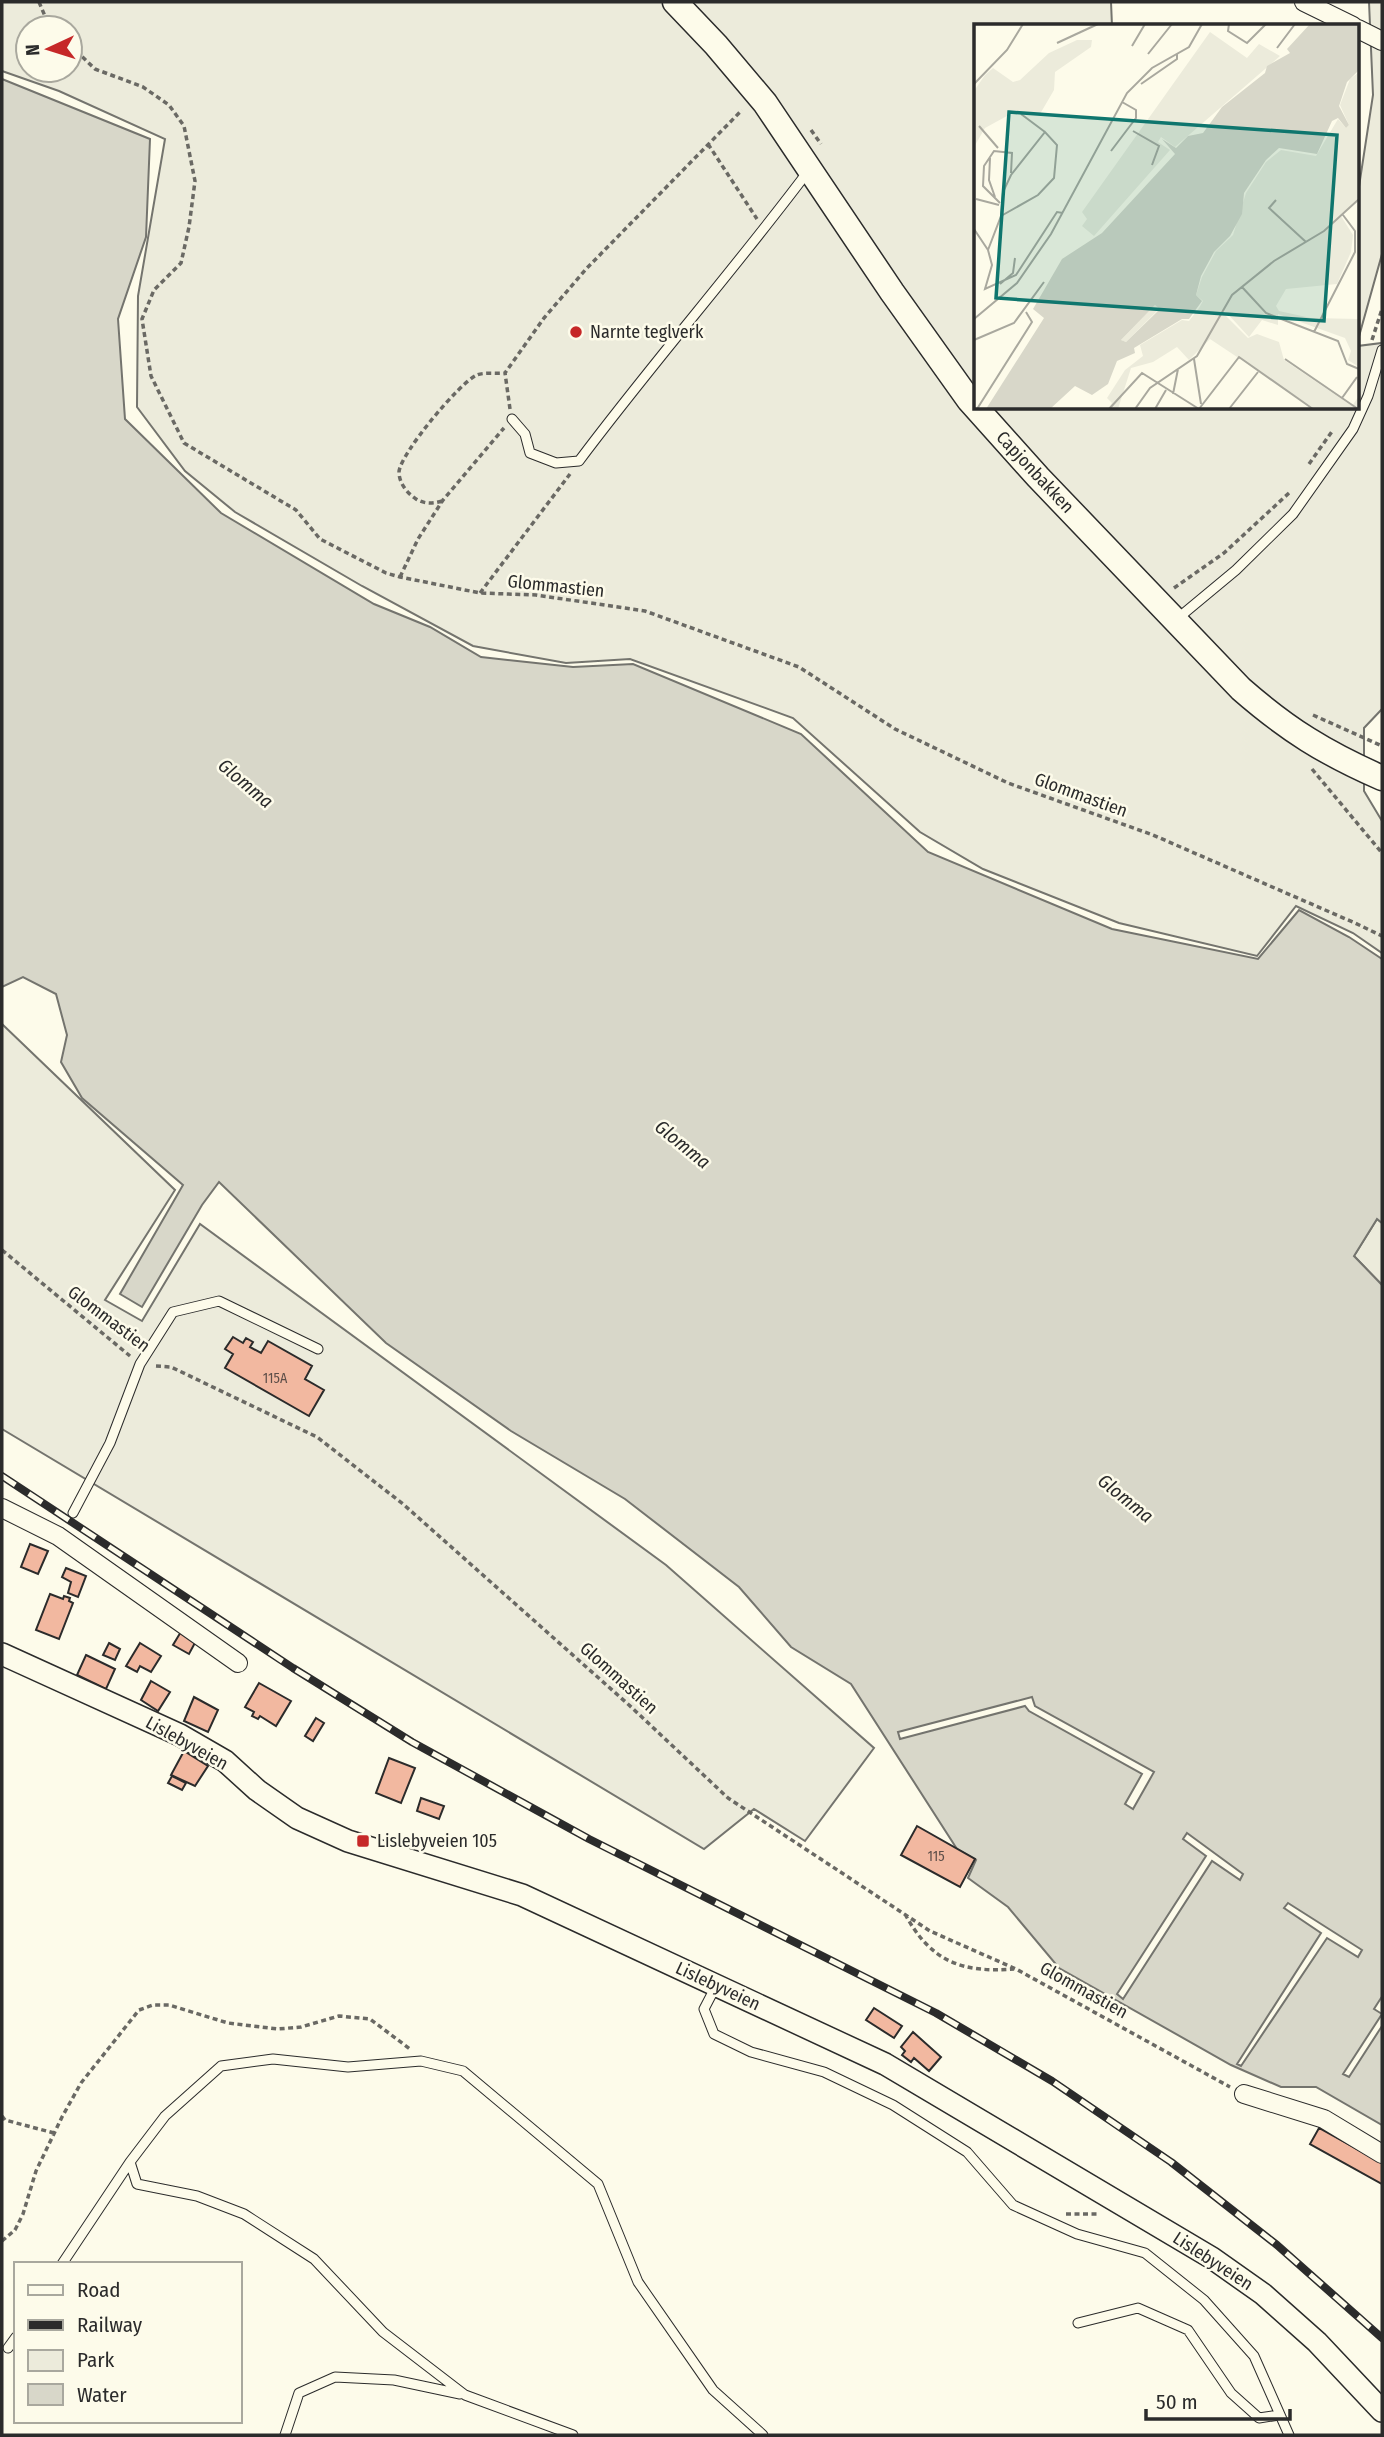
<svg xmlns="http://www.w3.org/2000/svg" width="1384" height="2437" font-family="'Fira Sans Condensed',sans-serif">
  <style>
    .green { fill: #ecebdb; stroke: #74746e; stroke-width: 2; fill-rule: evenodd }
    .water { fill: #d8d7c9; stroke: #74746e; stroke-width: 2 }
    .pier { fill: #fdfbea; stroke: #74746e; stroke-width: 2 }
    .building { fill: #f2b8a0; stroke: #2b2b2b; stroke-width: 2 }
    .lines { fill: none; stroke-linecap: round; stroke-linejoin: round }
    .service-casing { stroke: #2b2b2b; stroke-width: 11 }
    .minor-casing { stroke: #2b2b2b; stroke-width: 20 }
    .tertiary-casing { stroke: #2b2b2b; stroke-width: 24 }
    .secondary-casing { stroke: #2b2b2b; stroke-width: 27 }
    .path { stroke: #6a6964; stroke-width: 3.5; stroke-dasharray: 5 3.5; stroke-linecap: butt }
    .service { stroke: #fdfbea; stroke-width: 9 }
    .minor { stroke: #fdfbea; stroke-width: 18 }
    .tertiary { stroke: #fdfbea; stroke-width: 21 }
    .secondary { stroke: #fdfbea; stroke-width: 24 }
    .rail-casing { stroke: #2b2b2b; stroke-width: 8 }
    .rail { stroke: #fdfbea; stroke-width: 5; stroke-dasharray: 16; stroke-linecap: butt }
    .poi-dot { fill: #c62828; stroke: #fdfbea; stroke-width: 2.5 }
    .labels { text-anchor: middle; stroke-width: 5; stroke-linejoin: round; paint-order: stroke }
    .number-label { font-size: 14px; fill: #5d4e48 }
    .poi-label { font-size: 18px; fill: #2b2b2b; stroke: #fdfbea; text-anchor: start }
    .street-label { font-size: 18px; fill: #2b2b2b; stroke: #fdfbea }
    .water-label { font-size: 19px; font-style: italic; fill: #2b2b2b; stroke: #fdfbea }
    .inset-road { fill: none; stroke: #a9a89e; stroke-width: 2 }
    .view { fill: #0f766e; fill-opacity: 0.15; stroke: #0f766e; stroke-width: 3.5 }
    .inset-edge { fill: none; stroke: #2b2b2b; stroke-width: 3.5 }
  </style>
  <rect width="100%" height="100%" fill="#fdfbea"/>
  <path class="green" d="M2,2H1111L1112,26H976V408H1358V346L1382,343V709L1364,728V791L1382,821V953L1353,933L1296,906L1257,956L1119,923L983,869L920,832L793,718L630,659L566,663L473,646L362,586L235,512L185,471L137,407L138,296L165,139L59,91L2,71ZM28,28H70V70H28Z
    M1369,2H1382V254L1358,340V193L1373,95Z
    M2,1024L175,1190L105,1300L142,1321L200,1224L666,1565L874,1748L805,1841L754,1809L704,1849L2,1429Z
    M1377,1219L1382,1223V1285L1354,1256Z"/>
  <path class="water" d="M2,79L150,139L146,237L118,319L125,419L221,513L374,604L430,627L481,657L573,667L633,664L801,734L928,852L1112,929L1258,959L1299,910L1349,937L1382,959V1223L1377,1219L1354,1256L1382,1285V2125L1316,2087H1281L1231,2065L1059,1968L1008,1907L968,1878L976,1860L957,1849L851,1684L791,1647L739,1587L625,1499L511,1431L386,1343L219,1182L202,1205L142,1307L120,1294L183,1185L82,1098L61,1062L67,1035L56,994L23,977L2,987Z"/>
  <path class="pier" d="M1032,1697L1035,1706L1154,1772L1133,1809L1125,1804L1142,1774L1029,1711L1025,1706L900,1739L898,1732Z
    M1187,1833L1243,1874L1240,1880L1212,1861L1123,1999L1117,1994L1206,1856L1183,1839Z
    M1288,1903L1362,1950L1358,1957L1327,1938L1241,2066L1237,2064L1321,1933L1284,1908Z
    M1381,1998L1382,1999V2026L1349,2077L1343,2074L1382,2014L1374,2009Z"/>
  <path class="building" d="M233,1337L243,1343L246,1338L253,1342L250,1347L261,1353L268,1341L312,1366L305,1379L324,1390L309,1416L225,1368L233,1354L225,1349Z
    M30,1544L48,1551L38,1574L21,1567Z
    M66,1568L86,1576L78,1597L68,1593L71,1582L62,1577Z
    M50,1594L63,1599L64,1596L70,1598L69,1601L73,1603L59,1639L36,1630Z
    M182,1630L197,1639L189,1654L173,1645Z
    M109,1643L120,1649L115,1660L103,1655Z
    M140,1643L161,1656L151,1672L140,1666L137,1672L126,1666Z
    M86,1655L115,1669L106,1689L77,1675Z
    M151,1681L170,1692L158,1711L141,1700Z
    M259,1683L291,1701L276,1726L260,1716L258,1719L252,1716L254,1712L245,1707Z
    M194,1697L218,1710L208,1732L184,1721Z
    M316,1718L324,1723L313,1741L305,1736Z
    M184,1751L208,1766L195,1786L171,1775Z
    M389,1758L415,1768L401,1803L376,1793Z
    M172,1776L186,1783L182,1790L168,1783Z
    M421,1798L444,1806L439,1819L417,1811Z
    M917,1826L975,1859L960,1887L901,1855Z
    M874,2008L902,2026L894,2038L866,2020Z
    M913,2032L941,2057L929,2071L914,2058L911,2062L902,2055L905,2051L901,2047Z
    M1319,2128L1382,2163V2184L1310,2144Z"/>
  <g class="lines">
    <defs>
      <path id="service" d="M512,419L525,434L530,453L556,463L579,461C653,362 735,269 809,170
        M1177,619L1236,570L1293,514L1353,429L1368,396L1382,350
        M73,1513L110,1443L140,1364L173,1312L219,1301L318,1349
        M716,1986L704,2009L714,2034L751,2052L824,2072L893,2105L967,2152L1013,2205L1077,2234L1145,2253L1204,2300L1254,2356L1289,2435
        M62,2264L130,2162
        M1078,2323L1138,2308L1188,2330L1231,2393L1259,2418L1279,2415
        M8,2348L16,2337
        M285,2435L299,2393L335,2377L394,2380L460,2394
        M573,2435L465,2395L383,2332L314,2259L244,2214L197,2196L137,2184L130,2162L165,2116L221,2066L273,2059L348,2067L421,2061L463,2071L598,2184L638,2282L713,2390L763,2435"/>
      <path id="minor" d="M1304,2L1353,26
        M1358,29L1382,41
        M2,1508L58,1536L238,1663
        M1244,2094L1324,2119L1382,2154"/>
      <path id="tertiary" d="M2,1654L180,1735L225,1761L257,1790L297,1818L348,1841L522,1895L885,2064L1212,2258L1263,2294L1317,2342L1382,2411"/>
      <path id="secondary" d="M675,2L716,45L765,103L892,292L969,400L1038,477L1241,689C1288,730 1325,753 1382,778"/>
    </defs>
    <use href="#service" class="service-casing"/>
    <use href="#minor" class="minor-casing"/>
    <use href="#tertiary" class="tertiary-casing"/>
    <use href="#secondary" class="secondary-casing"/>
    <path class="path" d="M39,2L50,28
      M70,45L95,69L143,87L169,105L184,126L195,181L189,227L181,263L154,290L142,319L151,376L184,443L296,510L320,539L386,573L400,577L480,593L536,595L645,611L799,667L895,729L1008,783L1153,835L1355,923L1382,936
      M811,130L821,144
      M708,144L757,219
      M1372,340L1382,309
      M510,409L505,373L544,318L587,268L742,110
      M1309,464L1333,430
      M442,501C433,504 424,504 416,499C407,493 399,483 399,472C400,454 460,382 477,375C484,372 497,374 505,373
      M400,577L418,539L443,500L504,428
      M1174,588L1224,553L1289,493
      M480,593L570,474
      M1313,715L1382,746
      M1312,769L1382,853
      M2,1250L130,1356
      M156,1366L171,1367L317,1437L403,1504L629,1705L728,1798L930,1931L1016,1969L1230,2087
      M905,1914C931,1962 962,1973 1014,1969
      M2,2116L5,2120L54,2133
      M1066,2214H1097
      M2,2241L15,2230L23,2214L36,2171L62,2117L81,2083L139,2010L153,2005H169L228,2023L278,2029L301,2027L339,2016L370,2019L410,2049"/>
    <use href="#service" class="service"/>
    <use href="#minor" class="minor"/>
    <use href="#tertiary" class="tertiary"/>
    <use href="#secondary" class="secondary"/>
    <defs>
      <path id="rail" d="M2,1476L293,1668L412,1742L589,1839L936,2013L1052,2081L1171,2162L1277,2245L1382,2338"/>
    </defs>
    <use href="#rail" class="rail-casing"/>
    <use href="#rail" class="rail"/>
  </g>
  <g class="poi-dot">
    <circle cx="576" cy="332" r="7"/>
    <rect x="356" y="1834" width="14" height="14" rx="3.5"/>
  </g>
  <g class="labels">
    <g class="number-label">
      <text x="275" y="1383">115A</text>
      <text x="936" y="1861">115</text>
    </g>
    <g class="poi-label">
      <text x="590" y="338">Narnte teglverk</text>
      <text x="377" y="1847">Lislebyveien 105</text>
    </g>
    <g class="street-label">
      <text transform="translate(1035 472) rotate(47)" y="6">Capjonbakken</text>
      <text transform="translate(556 586) rotate(6)" y="6">Glommastien</text>
      <text transform="translate(1081 795) rotate(20)" y="6">Glommastien</text>
      <text transform="translate(109 1319) rotate(37)" y="6">Glommastien</text>
      <text transform="translate(619 1678) rotate(42)" y="6">Glommastien</text>
      <text transform="translate(187 1743) rotate(29)" y="6">Lislebyveien</text>
      <text transform="translate(718 1986) rotate(25)" y="6">Lislebyveien</text>
      <text transform="translate(1084 1990) rotate(29)" y="6">Glommastien</text>
      <text transform="translate(1213 2261) rotate(33)" y="6">Lislebyveien</text>
    </g>
    <g class="water-label">
      <text transform="translate(246 783) rotate(40)" y="7">Glomma</text>
      <text transform="translate(683 1144) rotate(39)" y="7">Glomma</text>
      <text transform="translate(1126 1498) rotate(39)" y="7">Glomma</text>
    </g>
  </g>
  <g transform="translate(974 24)">
    <rect width="385" height="385" fill="#fdfbea"/>
    <path d="M236,8L273,34L285,20L306,32L201,123L187,113L184,118L196,126L120,212L108,202L113,195L108,188ZM103,16H118L117,23L81,48L80,66L66,90L42,87L11,104L0,123V67L11,51L19,44L39,58L46,56L75,29ZM385,48V173L367,192L379,211L377,228L363,260L312,265L302,282L305,287L337,294L385,295V343L374,336L377,327L371,314L304,290V301L288,296L275,313L252,288L247,287L274,314L283,310L305,318L310,336L378,382L385,372V385H341L236,315L215,336L203,323L179,338L157,344L144,385H134L138,379L133,374L151,346L169,332L166,321L208,296L215,297L225,284L229,277L222,271L228,253L242,227L259,211L272,169L292,138L307,126L342,132L364,95L372,104L375,101L366,81L376,55ZM181,281L186,284L152,318L147,316Z" fill="#ecebdb"/>
    <path d="M336,0H385V46L373,58L365,82L375,101L372,104L364,94L358,97L343,130L305,124L292,136L270,169L268,190L256,212L240,228L227,252L222,271L228,277L215,295H208L160,324L161,329L143,337L134,360L118,371L101,362L76,385H12L70,294L59,285L88,235L128,209L201,130L188,115L202,124L214,112L229,109L248,83L291,49L293,42L316,29L313,25ZM181,281L186,285L152,318L147,316Z" fill="#d8d7c9" fill-rule="evenodd"/>
    <path class="inset-road" d="M255,0L254,7L273,19L292,0M83,19L124,0M158,22L171,0M303,24L321,0M174,30L198,0M0,60L33,26L49,0M167,60L203,35V30M47,90L71,108M5,102L24,124M159,107L185,122L178,141M137,127L162,94V86L148,78M16,134L15,156L21,173M2,175L25,181M302,176L295,184L332,218M26,179L9,162L10,142L20,127L38,129L37,149M27,192L64,171L80,154L83,121L71,108L37,151L29,168L27,192L14,226L18,241L11,265L42,251L83,188L89,189M0,205L14,226M26,260L39,249L41,234M268,263L292,289L364,317L373,340L385,345M0,295L43,259L77,210L153,69L178,44L215,23L228,0M340,308L381,228V207L369,191M0,316L40,299L70,258M220,335L227,380M311,335L384,385M199,370L204,345M368,374L383,353M3,385L58,298L52,288M135,385L168,349L225,385M161,385L176,364L223,332L258,271L300,237L350,207L385,175M181,385L192,366M225,385L265,333L339,385M255,385L284,348"/>
    <path class="view" d="M35,88L363,111L350,297L22,274Z"/>
    <rect width="385" height="385" class="inset-edge"/>
  </g>
  <rect width="1384" height="2437" fill="none" stroke="#2b2b2b" stroke-width="7"/>
  <rect x="14" y="2262" width="228" height="161" fill="#fdfbea" stroke="#a9a89e" stroke-width="2"/>
  <rect x="28" y="2285" width="35" height="10" fill="#fdfbea" stroke="#a9a89e" stroke-width="2"/>
  <text x="77" y="2297" font-size="21" fill="#2b2b2b">Road</text>
  <rect x="28" y="2320" width="35" height="10" fill="#2b2b2b" stroke="#a9a89e" stroke-width="2"/>
  <text x="77" y="2332" font-size="21" fill="#2b2b2b">Railway</text>
  <rect x="28" y="2350" width="35" height="21" fill="#ecebdb" stroke="#a9a89e" stroke-width="2"/>
  <text x="77" y="2367" font-size="21" fill="#2b2b2b">Park</text>
  <rect x="28" y="2384" width="35" height="21" fill="#d8d7c9" stroke="#a9a89e" stroke-width="2"/>
  <text x="77" y="2402" font-size="21" fill="#2b2b2b">Water</text>
  <g transform="translate(49 49) rotate(266)"><circle r="33" fill="#fdfbea" stroke="#a9a89e" stroke-width="2"/>
  <path d="M0-5L12 26L0 18L-12 26Z" fill="#c62828"/>
  <text y="-10" font-size="19" font-weight="bold" text-anchor="middle" fill="#2b2b2b">N</text>
  </g>
  <path d="M1146 2409v10h144v-10" fill="none" stroke="#2b2b2b" stroke-width="3.5"/>
  <text x="1156" y="2409" font-size="21" fill="#2b2b2b" stroke="#fdfbea" stroke-width="5" paint-order="stroke">50 m</text>
</svg>
